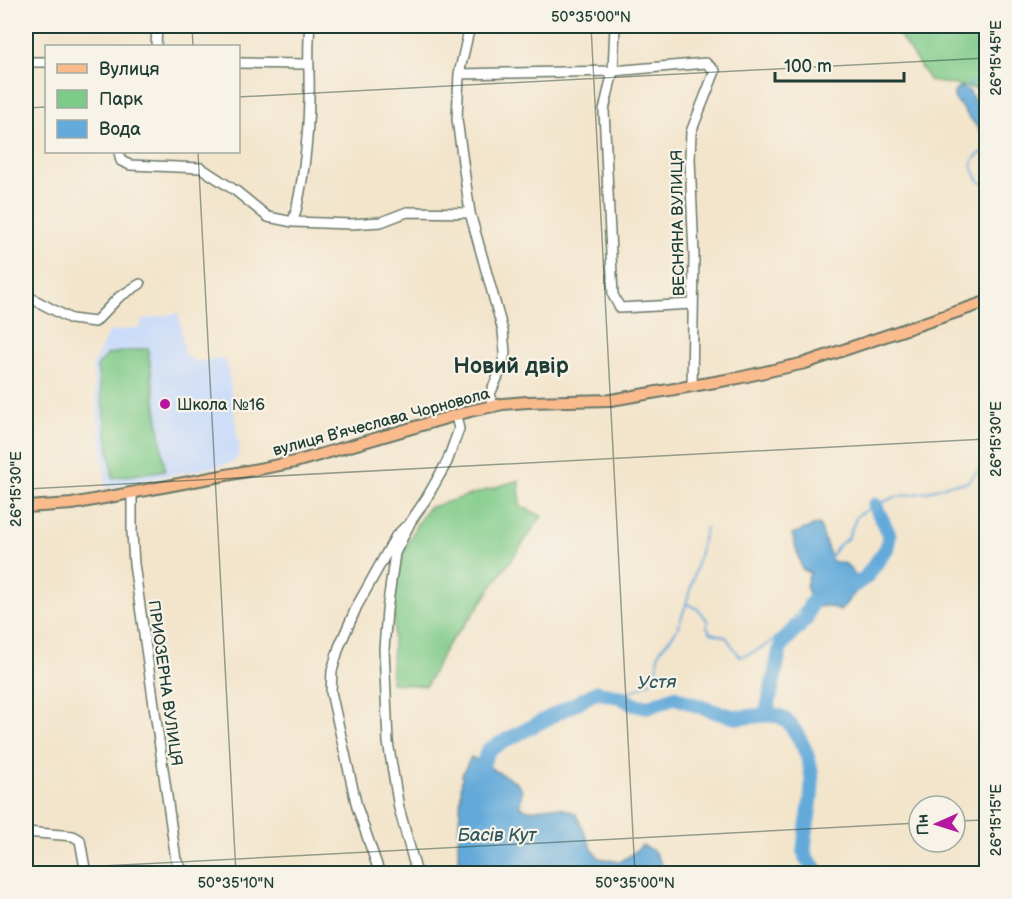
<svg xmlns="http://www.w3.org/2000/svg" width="1012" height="899" font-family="'Balsamiq Sans',sans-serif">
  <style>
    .built { fill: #cadcf9 }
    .green { fill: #7eca88; stroke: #4e845e; stroke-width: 1.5 }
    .water { fill: #64aada; stroke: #427487; stroke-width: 1.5 }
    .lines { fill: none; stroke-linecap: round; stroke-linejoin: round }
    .stream { stroke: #64aada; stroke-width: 2 }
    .river { stroke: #64aada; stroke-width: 15 }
    .minor-casing { stroke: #697869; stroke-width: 12 }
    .major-casing { stroke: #697869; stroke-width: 14 }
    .minor { stroke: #fff; stroke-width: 9 }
    .major { stroke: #fabb8c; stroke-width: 10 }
    .ticks { fill: none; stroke: #1f3d34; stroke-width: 1.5; stroke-opacity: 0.45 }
    .poi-dot { fill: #b5179e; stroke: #f7f3e8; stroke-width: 2 }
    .labels { text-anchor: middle; stroke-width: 4.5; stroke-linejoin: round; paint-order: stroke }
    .street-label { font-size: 16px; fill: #1f3d34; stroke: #f7f3e8 }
    .poi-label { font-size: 16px; fill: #1f3d34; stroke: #f7f3e8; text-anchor: start }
    .water-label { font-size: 18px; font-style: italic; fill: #30585e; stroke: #f7f3e8 }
    .district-label { font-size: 22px; font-weight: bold; fill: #1f3d34; stroke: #f7f3e8 }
    .neatline { fill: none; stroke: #1f3d34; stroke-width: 2 }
    .ticks-label { font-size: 15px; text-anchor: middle; fill: #1f3d34 }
  </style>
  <rect width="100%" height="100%" fill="#f7f3e8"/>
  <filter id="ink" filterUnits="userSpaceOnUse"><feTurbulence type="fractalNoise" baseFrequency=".0167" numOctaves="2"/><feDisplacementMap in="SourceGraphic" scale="12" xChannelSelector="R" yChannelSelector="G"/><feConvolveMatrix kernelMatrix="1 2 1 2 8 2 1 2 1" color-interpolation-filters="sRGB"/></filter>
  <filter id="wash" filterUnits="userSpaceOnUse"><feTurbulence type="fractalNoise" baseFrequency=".008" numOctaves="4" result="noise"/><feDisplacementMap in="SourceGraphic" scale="24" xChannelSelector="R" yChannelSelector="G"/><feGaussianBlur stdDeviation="1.35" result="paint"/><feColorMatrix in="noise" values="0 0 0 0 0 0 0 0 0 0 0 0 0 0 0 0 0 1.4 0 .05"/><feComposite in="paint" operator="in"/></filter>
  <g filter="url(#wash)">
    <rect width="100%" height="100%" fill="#f3e5cc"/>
    <path class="built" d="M179,313L185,355L197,362L218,358L227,362L240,454L232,463L106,488L92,366L109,332L141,327V320Z"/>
    <path class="green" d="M893,26H986V85L980,89L930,81Z
      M148,348L165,470L113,478L97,367L108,354Z
      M519,480L520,506L542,516L473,614L446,647L426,686L391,683L397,568L415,527L428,508Z"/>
    <path class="water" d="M960,87L970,92L977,107L986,117V138L954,98V92Z
      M819,524L832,561L846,564L862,584L840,611L829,606L814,607L806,586L810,573L802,569L792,534Z
      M471,757L516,782L522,790L520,806C533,815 539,807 553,807C561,807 568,810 576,814L592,849L599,858L620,862L631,855L642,845L654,851L666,873H459L458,845L462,775Z"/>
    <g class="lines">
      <path class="stream" d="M966,92L969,84L986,78
        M986,151C968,158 970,167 980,182L986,184
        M829,559L837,547L848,538L857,516L871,507L895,497L927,492L950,484L966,483L982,467L986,466
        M687,604L698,609L708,621L707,627L711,633L726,637L740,657C776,646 792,624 811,593
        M621,697C628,692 650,684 654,679C660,671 655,662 659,653C661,646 673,638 678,627C691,595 697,561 706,528"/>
      <path class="river" d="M766,715L781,645L806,619L811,603L826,592L853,586L866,577L887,548L889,535L875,505
        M477,781L488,750L597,692L621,697L632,704L641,706H651L674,697C694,704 714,713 736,717C750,719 768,711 781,717C790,722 794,730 799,738C823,780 807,806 804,850L806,858L820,874"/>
    </g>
  </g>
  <g filter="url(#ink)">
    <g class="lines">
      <defs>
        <path id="minor" d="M470,26L459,74L457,119L470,213L503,331L505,353L500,372L490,394L493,407
          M615,26L613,71L706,63L715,71L691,132L690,159L694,256L692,387
          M156,46L157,26
          M26,62H46
          M238,63L308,64
          M459,74L613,71L604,110L613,295L620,308L693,304
          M119,152L121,161L130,165L201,168L236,191L268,217L293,222L351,224L381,222L407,212L470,213
          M293,222C304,182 308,141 309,99C310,75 307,50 310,26
          M26,283L27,296L71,319L95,322L119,297L140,284
          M132,493V533L134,564L176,860L185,874
          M26,832L73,836L80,840L86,874
          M380,874L357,807L331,692L332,671L339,647L357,606L396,536L405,527
          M417,874L399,808L388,742L384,649L387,610L395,553L411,521L426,499L447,462L459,429L456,416"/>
        <path id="major" d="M26,507L72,504L295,462L470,411L503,404L527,402L611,400L738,378L805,363L986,302"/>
      </defs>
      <use href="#minor" class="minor-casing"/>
      <use href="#major" class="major-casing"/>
      <use href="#minor" class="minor"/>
      <use href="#major" class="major"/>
    </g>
  </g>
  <path class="ticks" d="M192,26L193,46M591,26L635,874M238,97L986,58M26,108L46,107M198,152L236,874M26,489L986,439M955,821L986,820M26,870L919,823"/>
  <circle class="poi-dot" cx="165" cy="404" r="6"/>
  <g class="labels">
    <g class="street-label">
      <text transform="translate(677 223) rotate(-91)" y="6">ВЕСНЯНА ВУЛИЦЯ</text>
      <text transform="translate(381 421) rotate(-15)" y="6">вулиця Вʼячеслава Чорновола</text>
      <text transform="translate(166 683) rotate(82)" y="6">ПРИОЗЕРНА ВУЛИЦЯ</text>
    </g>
    <g class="poi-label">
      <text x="177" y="410">Школа №16</text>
    </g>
    <g class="water-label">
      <text transform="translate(657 682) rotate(-2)" y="6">Устя</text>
      <text x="497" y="841">Басів Кут</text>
    </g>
    <g class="district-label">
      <text x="511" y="373">Новий двір</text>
    </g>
  </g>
  <rect width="1012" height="899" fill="none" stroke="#f7f3e8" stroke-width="66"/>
  <rect x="45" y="45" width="195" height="108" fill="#f7f3e8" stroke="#a1aaa0" stroke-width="1.5"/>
  <rect x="57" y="64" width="30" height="9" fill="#fabb8c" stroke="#a1aaa0" stroke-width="1.5"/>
  <text x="99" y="75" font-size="18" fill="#1f3d34">Вулиця</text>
  <rect x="57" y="90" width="30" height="18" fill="#7eca88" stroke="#a1aaa0" stroke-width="1.5"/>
  <text x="99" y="105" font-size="18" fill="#1f3d34">Парк</text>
  <rect x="57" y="120" width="30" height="18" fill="#64aada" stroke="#a1aaa0" stroke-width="1.5"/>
  <text x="99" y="135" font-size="18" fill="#1f3d34">Вода</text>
  <g transform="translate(937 824) rotate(267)"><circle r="28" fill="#f7f3e8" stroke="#a1aaa0" stroke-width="1.5"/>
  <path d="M0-4.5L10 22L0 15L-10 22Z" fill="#b5179e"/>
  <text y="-9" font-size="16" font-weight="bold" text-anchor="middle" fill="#1f3d34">Пн</text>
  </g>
  <path d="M775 72v9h129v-9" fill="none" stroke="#1f3d34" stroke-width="3"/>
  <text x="784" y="72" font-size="18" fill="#1f3d34" stroke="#f7f3e8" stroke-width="4.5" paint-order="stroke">100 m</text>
  <rect x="33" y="33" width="946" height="833" class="neatline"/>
  <g class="ticks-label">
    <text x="591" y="22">50°35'00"N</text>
    <text transform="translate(996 58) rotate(-90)" y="5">26°15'45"E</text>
    <text transform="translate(996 439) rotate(-90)" y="5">26°15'30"E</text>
    <text transform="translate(16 489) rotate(-90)" y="5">26°15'30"E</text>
    <text transform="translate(996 820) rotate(-90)" y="5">26°15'15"E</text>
    <text x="236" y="888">50°35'10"N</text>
    <text x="635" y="888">50°35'00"N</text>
  </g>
</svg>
